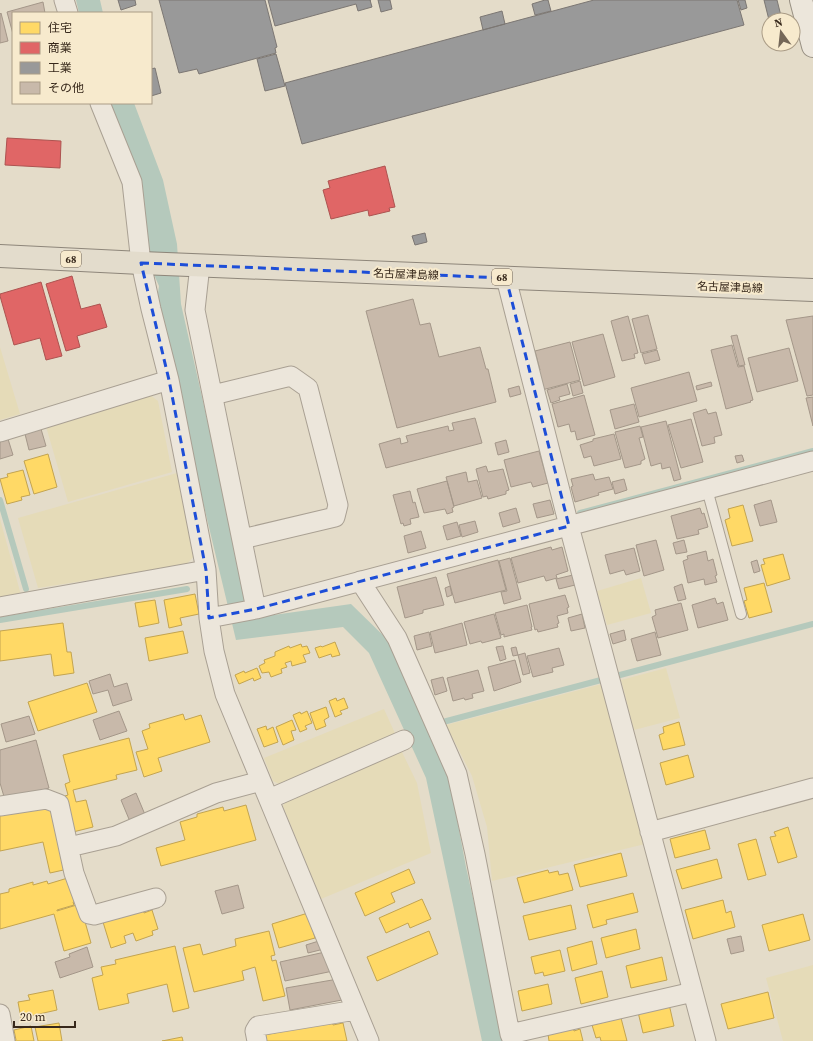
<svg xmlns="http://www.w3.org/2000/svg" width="813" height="1041" font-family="'Source Serif 4','Noto Sans JP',serif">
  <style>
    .farmland { fill: #e5dbb8 }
    .water { fill: #b5c9bc }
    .homes { fill: #ffd966; stroke: #c3a450 }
    .shops { fill: #e06666; stroke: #ad5350 }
    .industry { fill: #999; stroke: #7c7773 }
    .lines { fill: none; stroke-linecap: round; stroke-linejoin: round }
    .stream { stroke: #b5c9bc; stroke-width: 6 }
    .building { fill: #c8b9aa; stroke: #a49789 }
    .lane-casing { stroke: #a9a093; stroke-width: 12 }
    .street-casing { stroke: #a9a093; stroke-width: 21 }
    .secondary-casing { stroke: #989083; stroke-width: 24 }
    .primary-casing { stroke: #8e867a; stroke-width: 24 }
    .lane { stroke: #ece6db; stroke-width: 10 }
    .street { stroke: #ece6db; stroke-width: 19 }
    .secondary { stroke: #ece6db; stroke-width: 22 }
    .primary { stroke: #e3dccc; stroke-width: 22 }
    .marked { fill: none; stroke: #1d4ed8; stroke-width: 3; stroke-dasharray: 8 5; stroke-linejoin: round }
    .labels { text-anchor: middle; stroke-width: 4; stroke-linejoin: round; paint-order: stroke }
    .shield { fill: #f7eacd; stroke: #716250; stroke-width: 1 }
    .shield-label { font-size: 10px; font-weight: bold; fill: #37281b }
    .street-label { font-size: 11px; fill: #37281b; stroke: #f7eacd }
  </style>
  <rect width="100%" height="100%" fill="#e4dcc9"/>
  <path class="farmland" d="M0,347L20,414L0,420Z
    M149,394L158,401L172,472L68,502L45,423Z
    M177,473L196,554L186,565L38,588L18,518Z
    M0,519L21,595L0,599Z
    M641,578L651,613L607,625L597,591Z
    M666,668L680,718L634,730L621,680Z
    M602,684L645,844L492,881L487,827L472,776L446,725Z
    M384,709L398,740L283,786L273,781L264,758Z
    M401,750L417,783L431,853L321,899L283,806L287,798Z
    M813,965V1041H783L766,978Z"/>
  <path class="water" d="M76,0H100L103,13H79Z
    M108,103H134L163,180L177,244L181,304L252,618L351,604L390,642L448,771L466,867L505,1041H482L426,778L369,653L343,627L236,640L156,306L159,286L140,243Z"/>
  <path class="homes" d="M48,454L57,487L34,494L24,461Z
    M23,470L30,495L21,497L22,500L7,504L0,479L8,477L7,474Z
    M743,505L753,541L732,546L725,520L730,518L728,509Z
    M783,554L790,579L767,586L761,565L765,564L763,559Z
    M764,583L772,612L749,618L744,601L747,600L744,588Z
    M195,594L199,614L180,618L182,625L169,628L164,600Z
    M155,600L159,623L139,627L135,603Z
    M63,623L67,652H71L74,673L54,676L51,654L0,661V631Z
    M183,631L188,653L149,661L145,638Z
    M335,642L340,655L332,657L331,654L319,658L315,648L321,646L322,647Z
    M301,644L302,647L307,646L310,653L303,655L306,662L292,666L291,661L285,663L287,667L281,669L282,673L271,677L269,672L262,673L259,666L265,663L264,660L275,656V652L289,646L290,648Z
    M257,668L261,678L254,681L253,678L239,684L235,675L244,671L245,673Z
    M87,683L97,712L38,731L28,702Z
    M336,698L337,701L344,698L348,708L340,711L342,714L335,717L329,701Z
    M326,707L329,717L324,720L326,726L316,730L310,713Z
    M307,711L312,723L305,726L307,729L300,732L293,715L300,712L301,714Z
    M183,714L185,720L201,715L210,742L158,758L162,771L144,777L136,752L148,749L142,731L150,728L149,724Z
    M292,720L296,730L291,731L294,740L283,745L276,727Z
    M679,722L685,745L663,750L659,735L664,733L663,727Z
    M266,726L267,730L273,727L278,742L264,747L257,729Z
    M129,738L137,770L116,775L117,779L73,790L76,802L86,800L93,827L69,833L65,796L68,795L65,784L70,782L63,755Z
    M688,755L694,777L666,785L660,763Z
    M39,804L56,811L68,869L50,873L43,842L0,851V812Z
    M246,805L256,840L161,866L156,848L185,840L180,822L197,817V814L223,807L224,811Z
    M788,827L797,857L778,863L770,837L776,836L774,832Z
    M705,830L710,849L675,858L670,839Z
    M756,839L766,875L748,880L738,844Z
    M621,853L627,876L580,887L574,865Z
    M717,859L722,878L682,889L676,870Z
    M409,869L415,883L391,893L395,902L365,916L355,893Z
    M548,870L549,873L558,871L559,875L568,873L573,890L524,903L517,878Z
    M71,877L78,901L73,902L74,905L57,910V911L80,904L91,943L64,951L54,914L0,929V894L9,892V889L33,882V885L47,881L48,884Z
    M633,893L638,912L606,920L607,924L593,928L587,905Z
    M422,899L431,919L410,928L408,923L386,933L379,918Z
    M723,900L726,913L731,911L735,927L693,939L685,910Z
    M571,905L576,929L529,940L523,916Z
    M143,909L144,913L152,910L158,929L152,931L153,935L136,941L133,933L124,936L126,943L111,948L103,922Z
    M308,913L315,938L279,948L272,924Z
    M803,914L810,940L769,951L762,925Z
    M636,929L640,949L606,958L601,938Z
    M269,931L275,955L271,956L272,961L276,960L285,996L263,1001L255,967L242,971L244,980L194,992L183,948L200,944L203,955L236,946L235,939Z
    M429,931L438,954L377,981L367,957Z
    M592,941L597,964L572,971L567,948Z
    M175,946L189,1008L173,1012L167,984L127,994L129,1003L99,1010L92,978L103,975L101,967L116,964L115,960Z
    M560,950L565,971L544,976L543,972L535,974L531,957Z
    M662,957L667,980L631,988L626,966Z
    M602,971L608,997L581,1004L575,978Z
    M548,984L552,1004L522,1011L518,991Z
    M53,990L57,1010L21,1018L18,1002L30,1000L28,995Z
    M768,992L774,1018L728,1029L721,1004Z
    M669,1004L674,1026L643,1033L638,1012Z
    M621,1018L627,1041H601L600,1037L596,1038L592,1025Z
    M332,1020L333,1025L343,1023L347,1041H262L265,1035Z
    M59,1023L62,1041H38L35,1027Z
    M31,1026L34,1041H14L16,1040L14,1030Z
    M573,1028L574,1031L580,1029L583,1041H549L548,1034Z
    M182,1037L183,1041H162Z"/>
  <path class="shops" d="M7,138L61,141L60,168L5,165Z
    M385,166L395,207L389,208L390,211L369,216L368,210L331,219L323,190L330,188L328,181Z
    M72,276L81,309L100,304L107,327L77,336L80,347L66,351L46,284Z
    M41,282L62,356L46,360L40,338L14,345L0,296V294Z"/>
  <path class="industry" d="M118,0H135L136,5L121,10Z
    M159,0H265L277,47L275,48L276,53L199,74L197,69L179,73Z
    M268,0H371H370L372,7L358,11L356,4L275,26Z
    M378,0H390L392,9L381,12Z
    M545,0H548L551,11L535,15L532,4Z
    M594,0H737L744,25L302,144L285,83Z
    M738,0H745L747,8L741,10Z
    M764,0H777L782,20H769Z
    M502,11L505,24L483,30L480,17Z
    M276,54L285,86L265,91L257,59Z
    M155,68L161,93L151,96V69Z
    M425,233L427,242L415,245L412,236Z"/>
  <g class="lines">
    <path class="stream" d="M0,500L26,589
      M580,513L813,451
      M0,620L187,589
      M620,675L813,624
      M443,722L601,680"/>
  </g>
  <path class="building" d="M43,2L45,13H13V34L7,12Z
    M1,13L8,41L0,43V14Z
    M413,299L420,325L430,323L439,357L480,347L486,369H488L496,402L397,428L366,311Z
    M648,315L657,349L641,353L632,319Z
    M628,316L638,353L634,354L635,358L622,361L611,321Z
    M813,316V395L807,396L786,320Z
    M603,334L615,377L584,386L572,342Z
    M737,335L745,365L739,366L731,336Z
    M570,342L580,380L542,390L537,371L540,370L535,351Z
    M732,345L738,367L744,366L753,400L750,401L751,402L726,409L711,350Z
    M789,348L798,381L757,392L748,358Z
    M657,350L660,360L645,364L642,354Z
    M689,372L697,401L639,417L631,388Z
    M580,381L583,393L573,396L570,384Z
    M711,382L712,386L697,390L696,386Z
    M567,384L570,394L559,397L560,400L551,403L547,390Z
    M519,386L521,394L510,397L508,389Z
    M584,395L595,435L577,440L575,431L571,432L569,424L558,427L552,404Z
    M813,397V426L806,398Z
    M634,404L639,422L615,429L610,410Z
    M706,409L708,414L716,412L722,435L714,437L715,443L702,446L693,413Z
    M475,418L482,443L386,468L379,444L400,438L401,444L408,442L406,436L448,426L449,431L454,430L452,423Z
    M691,419L703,462L681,468L668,425Z
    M666,421L681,479L674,481L670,467L662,469L661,463L651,466L641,427Z
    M640,426L643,437L639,438L645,459L641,461V464L625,468L615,432Z
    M41,429L46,446L29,450L25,434Z
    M614,434L621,459L594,466L591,456L584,458L580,445L593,441V439Z
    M8,439L13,455L0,459V442Z
    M506,440L509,452L498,455L495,443Z
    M539,451L548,483L533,487L531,482L511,487L504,460Z
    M742,455L744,461L737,463L735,456Z
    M486,466L488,472L503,469L509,490L506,491V494L488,499L487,496L483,497L476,469Z
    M466,472L468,482L477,480L482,498L454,506L446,477Z
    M593,474L595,480L609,477L613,489L598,493L599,495L575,502L571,487L573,486L571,479Z
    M624,479L627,490L615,494L612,482Z
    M447,481L454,507L452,508L453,512L447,514L445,509L424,513L417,489Z
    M410,491L413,503L415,502L419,517L410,519L411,524L404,526L403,523L401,524L393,495Z
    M550,500L554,514L537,518L533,504Z
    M771,500L777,522L760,526L754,505Z
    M516,508L520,522L503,527L499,513Z
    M700,508L702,514L704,513L708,527L698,530L699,534L677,539L671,516Z
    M475,521L478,532L462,537L459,525Z
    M457,522L461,536L447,540L443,526Z
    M421,531L426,548L408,553L404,536Z
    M656,540L664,570L644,576L636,545Z
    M684,540L687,552L676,554L673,543Z
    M551,547L552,550L562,547L568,571L556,575L557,578L546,581L544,576L518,583L511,558Z
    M634,548L640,571L626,575L624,570L610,574L605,555Z
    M706,551L708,561L713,559L717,575L715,576L717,582L705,585L704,579L688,583L683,561L688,559L687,556Z
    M510,558L521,599L504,604L501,592L507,591L499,561Z
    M498,560L506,590L455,603L447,574Z
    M757,560L760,571L754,573L751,562Z
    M573,575L575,585L559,589L556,579Z
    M436,577L444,605L423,610V613L405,618L397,587Z
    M682,584L686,599L678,601L674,587Z
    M450,586L452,595L447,597L445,588Z
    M565,595L569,607L567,608L568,613L557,616L559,623L557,624L558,627L538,632L537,629L535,630L529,604Z
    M715,598L717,604L723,602L728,620L698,628L692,605Z
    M681,603L688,630L658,638L652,617L656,615L655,610Z
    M527,605L532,627H531L532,630L504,637V634L501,635L495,613Z
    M494,614L501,638L482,643L481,641L470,644L464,622Z
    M582,614L585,628L571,631L568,618Z
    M462,623L467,645L435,653L430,632Z
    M624,630L626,640L613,644L610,634Z
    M429,632L432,646L417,650L414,636Z
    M655,632L661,655L637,661L631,639Z
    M503,646L506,659L500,661L496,647Z
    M516,647L518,655L513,656L511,648Z
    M559,648L564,665L552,668L553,672L533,677L527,656Z
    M525,653L530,673L523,675L518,655Z
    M515,660L521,682L494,691L488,667Z
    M478,670L484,691L472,694L473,698L465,700L464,698L453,701L447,678Z
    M110,674L114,687L127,683L132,700L113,706L108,690L93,694L89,681Z
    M443,677L447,691L435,695L431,680Z
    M119,711L127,731L100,740L93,720Z
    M29,716L35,734L6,742L1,724Z
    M36,740L49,788L5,800L0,783V750Z
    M136,793L146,817L131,824L121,800Z
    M238,885L244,908L222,914L215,891Z
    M741,936L744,951L731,954L727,939Z
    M322,940L324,949L308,953L306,945Z
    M87,947L93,967L60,978L55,962L70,957L69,954Z
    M325,952L333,971L285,981L280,962Z
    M338,979L342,1000L290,1010L286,988Z"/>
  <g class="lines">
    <defs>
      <path id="lane" d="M707,489L741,614"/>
      <path id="street" d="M64,0L68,13
        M100,103L132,182L141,263L151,309L169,380L206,570L209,618L214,651L225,694L369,1041
        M200,265L195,310L256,609
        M506,278L569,526L706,1041
        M213,395L291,376L308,388L338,505L335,517L242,539
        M0,432L169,380
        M360,581L397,638L457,774L475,854L510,1034L513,1041
        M0,607L206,570
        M209,618L256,609L813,461
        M269,799L404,740
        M0,806L46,799L59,804L74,873L89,914L94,915L156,898
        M650,832L813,788
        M69,847L116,836L216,793L261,781
        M0,1014L5,1041
        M510,1034L693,992
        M257,1041L255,1031L258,1026L356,1010"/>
      <path id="secondary" d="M801,0L813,46"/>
      <path id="primary" d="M0,256L141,263L813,290"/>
    </defs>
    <use href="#lane" class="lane-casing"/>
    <use href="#street" class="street-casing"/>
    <use href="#secondary" class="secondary-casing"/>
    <use href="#primary" class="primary-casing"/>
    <use href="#lane" class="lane"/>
    <use href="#street" class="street"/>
    <use href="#secondary" class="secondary"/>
    <use href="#primary" class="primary"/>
  </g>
  <path class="marked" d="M141,263L506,278L569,526L256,609L209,618L206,570L169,380Z"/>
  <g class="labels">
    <g class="shield">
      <rect x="61" y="251" width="20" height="16" rx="3"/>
      <rect x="492" y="269" width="20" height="16" rx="3"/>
    </g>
    <g class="shield-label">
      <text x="71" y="263">68</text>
      <text x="502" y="281">68</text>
    </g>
    <g class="street-label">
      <text transform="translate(406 274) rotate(2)" y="4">名古屋津島線</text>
      <text transform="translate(730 287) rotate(2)" y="4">名古屋津島線</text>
    </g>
  </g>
  <rect x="12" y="12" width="140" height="92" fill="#f7eacd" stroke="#aa9c86"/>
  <rect x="20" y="22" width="20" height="12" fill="#ffd966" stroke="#aa9c86"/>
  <text x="48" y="32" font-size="12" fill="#37281b">住宅</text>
  <rect x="20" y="42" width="20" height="12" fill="#e06666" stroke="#aa9c86"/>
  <text x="48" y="52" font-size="12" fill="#37281b">商業</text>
  <rect x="20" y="62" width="20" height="12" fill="#999999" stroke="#aa9c86"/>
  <text x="48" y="72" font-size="12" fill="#37281b">工業</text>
  <rect x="20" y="82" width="20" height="12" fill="#c8b9aa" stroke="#aa9c86"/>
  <text x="48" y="92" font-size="12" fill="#37281b">その他</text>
  <g transform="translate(781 32) rotate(345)"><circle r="19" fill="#f7eacd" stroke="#aa9c86"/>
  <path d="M0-3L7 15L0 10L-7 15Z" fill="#746758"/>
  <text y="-6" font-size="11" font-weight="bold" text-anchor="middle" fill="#37281b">N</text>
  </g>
  <path d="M14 1021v6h61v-6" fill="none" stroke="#37281b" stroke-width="2"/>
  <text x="20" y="1021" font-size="12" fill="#37281b" stroke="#f7eacd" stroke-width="3" paint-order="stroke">20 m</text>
</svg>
